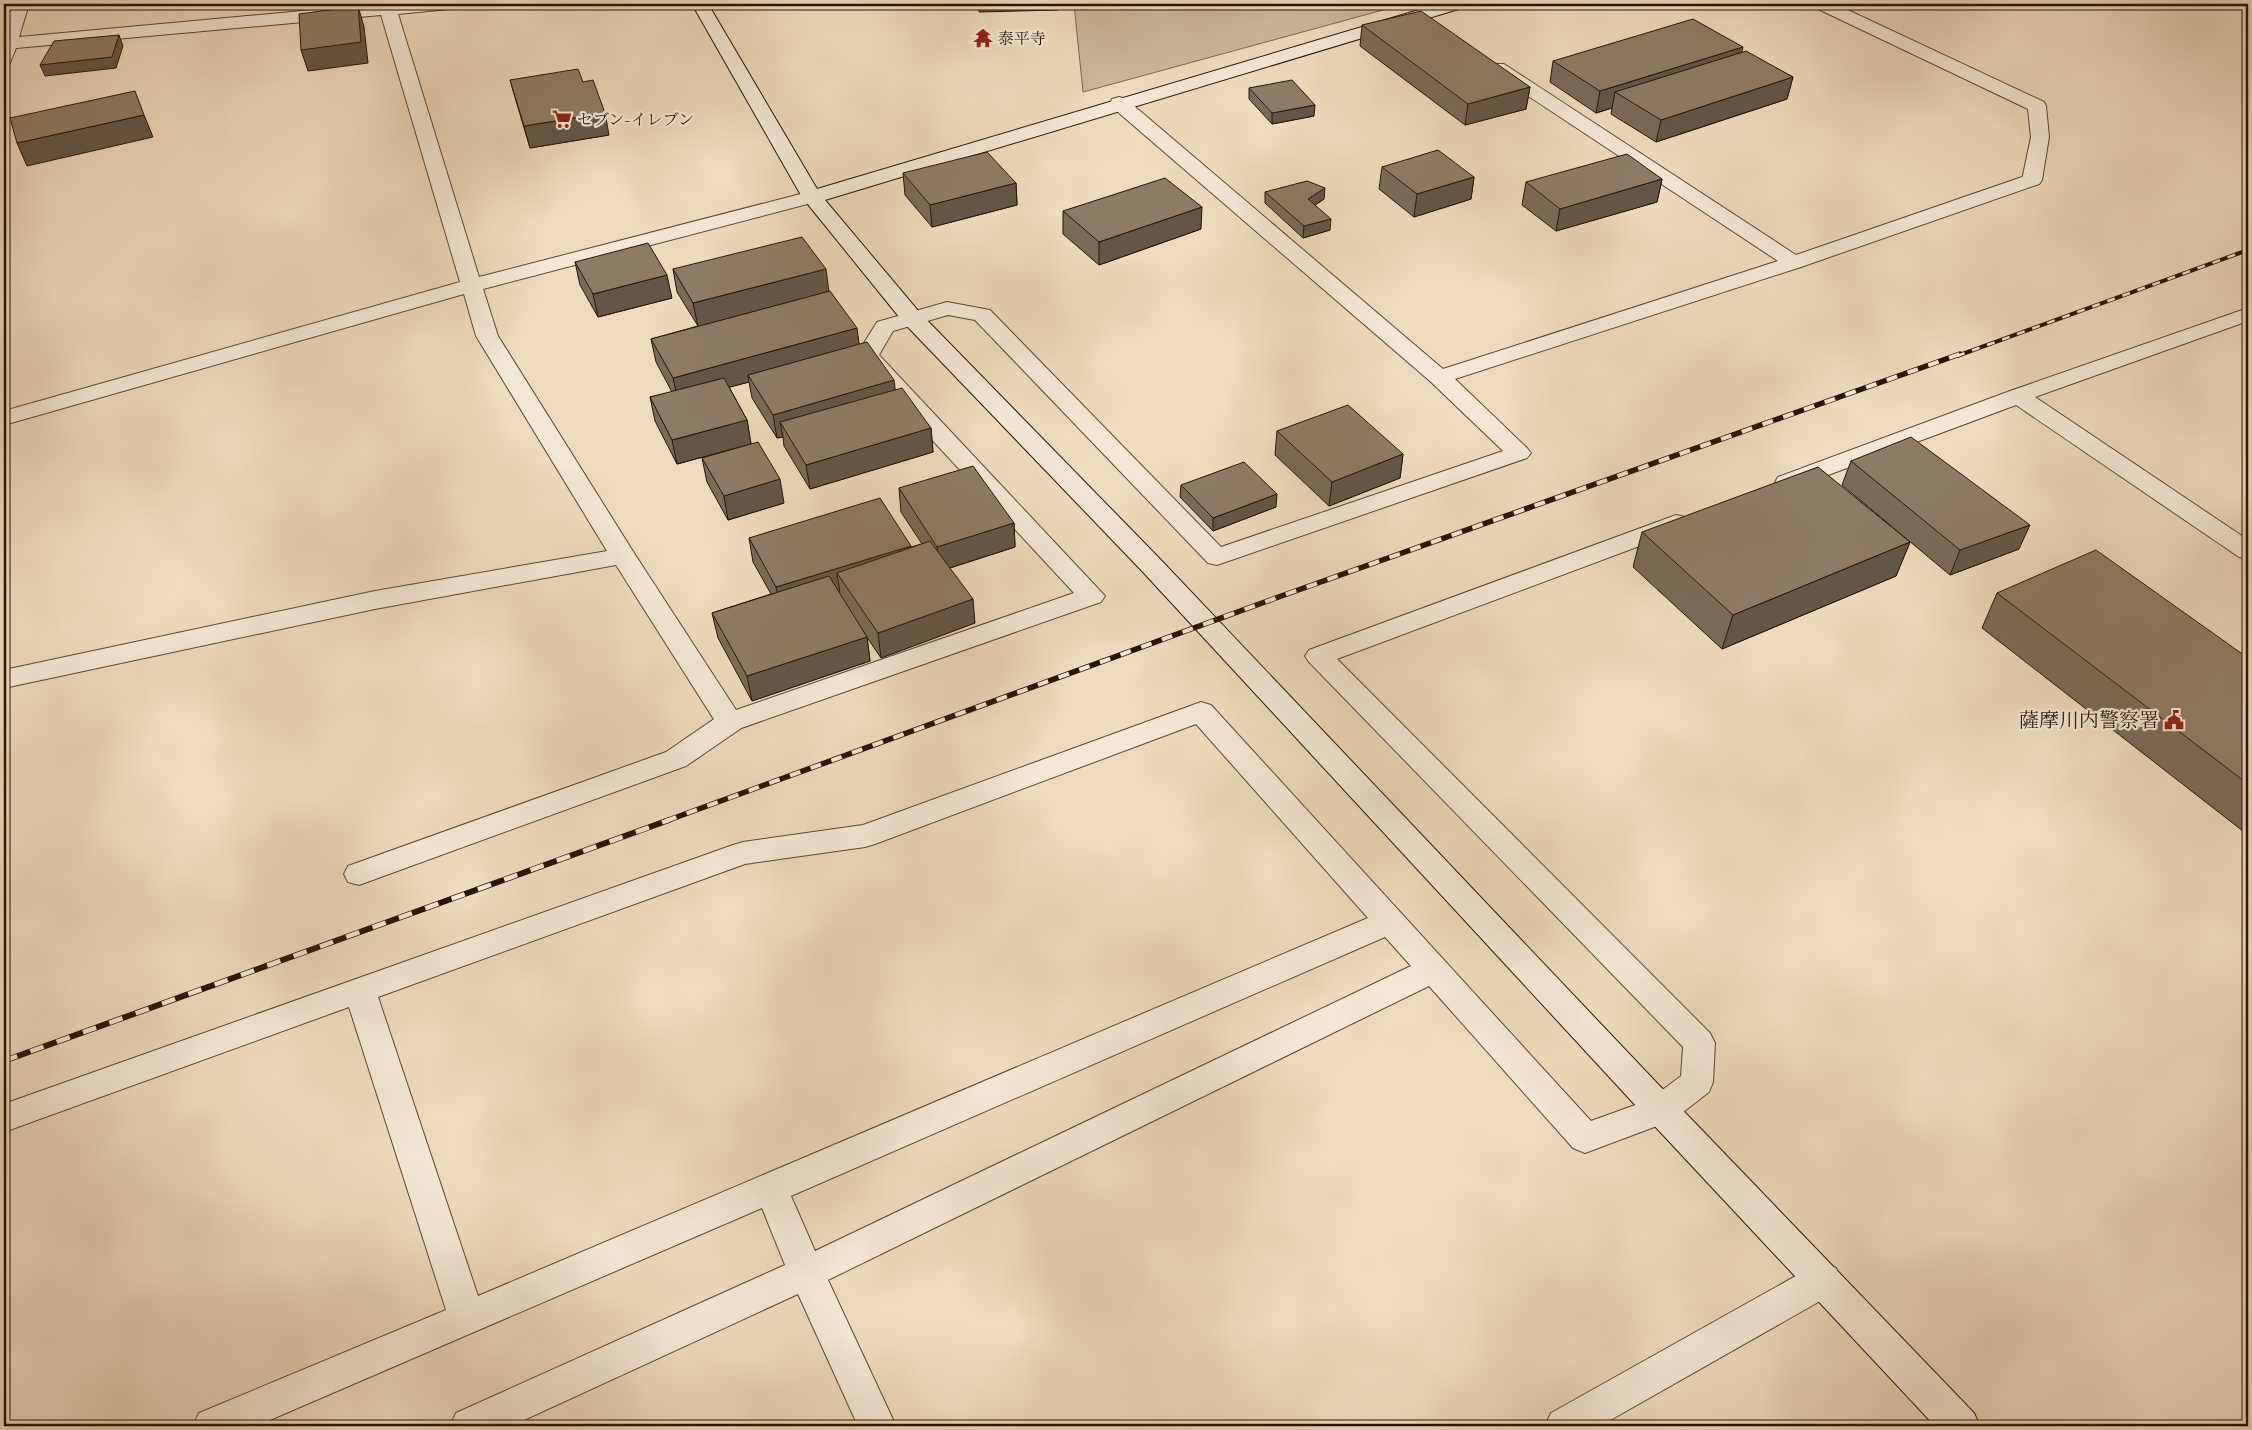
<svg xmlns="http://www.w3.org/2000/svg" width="2252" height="1430" font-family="'Libre Bodoni','Noto Serif JP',serif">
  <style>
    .green { fill: #ccb89f; stroke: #7a6652 }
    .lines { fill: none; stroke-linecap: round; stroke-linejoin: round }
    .lane-casing { stroke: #594634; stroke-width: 2 }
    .street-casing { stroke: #594634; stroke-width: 2 }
    .secondary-casing { stroke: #271406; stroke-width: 2 }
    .lane { fill: #f4e7d5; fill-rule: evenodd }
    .street { fill: #f4e7d5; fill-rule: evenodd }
    .secondary { fill: #f4e7d5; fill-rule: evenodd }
    .rail-far2-casing { stroke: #271406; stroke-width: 4 }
    .rail-far1-casing { stroke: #271406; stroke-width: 5.5 }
    .rail-casing { stroke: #271406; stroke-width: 6 }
    .rail-far2 { stroke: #f4e7d5; stroke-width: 2.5; stroke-dasharray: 8; stroke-linecap: butt }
    .rail-far1 { stroke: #f4e7d5; stroke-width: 4; stroke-dasharray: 11; stroke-linecap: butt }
    .rail { stroke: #f4e7d5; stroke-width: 4.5; stroke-dasharray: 14; stroke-linecap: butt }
    .wall { fill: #7a6a58; stroke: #271406 }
    .shaded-wall { fill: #635647; stroke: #271406 }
    .building { fill: #8e7b66; stroke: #271406 }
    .labels { text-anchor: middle; stroke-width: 4.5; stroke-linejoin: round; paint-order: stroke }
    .far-poi-label { font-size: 16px; fill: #271406; stroke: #f4e7d5; text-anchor: start }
    .poi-label { font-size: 20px; fill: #271406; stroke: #f4e7d5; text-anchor: end }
  </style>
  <rect width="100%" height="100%" fill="#eedabe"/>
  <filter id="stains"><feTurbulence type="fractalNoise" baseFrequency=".004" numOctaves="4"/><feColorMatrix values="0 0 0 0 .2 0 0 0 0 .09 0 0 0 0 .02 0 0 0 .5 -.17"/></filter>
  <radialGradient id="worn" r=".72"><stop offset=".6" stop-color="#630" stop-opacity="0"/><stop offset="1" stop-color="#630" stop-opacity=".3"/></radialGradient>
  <path class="green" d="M1074,4H1405L1083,92Z"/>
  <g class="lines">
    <defs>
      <path id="lane" d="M1814,4H1835L2044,102L2046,106L2049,137L2042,180L2039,184L2032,186L2025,184L2022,180L2031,137L2028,109L1816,8Z
        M730,712L740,715L744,722L740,729L686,766L359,885L348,882L344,874L348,866L666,752L720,715Z"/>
      <path id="street" d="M13,4H29L19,37L378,4H457L455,8L449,9L398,14L479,277L812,191L819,193L822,197L819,201L483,289L498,336L634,553L736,710L1074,593L859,361L856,356L877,322L947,302L990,310L1221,547L1503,451L1431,382L1112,107L1110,103L1112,99L1119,97L1126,99L1443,369L1778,261L1492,72L1489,68L1492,64H1504L1796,255L2025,176L2032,174L2039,176L2042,180L2039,184L1801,267L1455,379L1527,448L1531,453L1527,458L1217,565L1208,563L975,320L948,315L893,331L879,355L1105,596L1101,602L730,732L720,729L616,565L375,609L4,688V670L375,591L607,551L476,336L464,294L4,425V411L460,282L381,15L16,48L10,63L4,64V32Z
        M2248,308V321L2035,397L2248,540V559L2239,557L2016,405L1796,487L1787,489L1778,487L1775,482L1778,477L2010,391Z
        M1676,515L1685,517L1688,523L1685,529L1337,659L1710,1033L1715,1043L1713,1082L1709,1092L1673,1120L1585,1153L1573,1148L1429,986L828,1280L896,1426H858L798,1294L511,1426H450L456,1413L785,1265L762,1208L256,1426H193L199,1413L446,1310L349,1007L4,1132V1104L733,845L743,842L863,825L1201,702L1211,705L1591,1121L1649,1100L1681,1076L1683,1047L1309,662L1305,656L1309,650ZM1196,724L1368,918L478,1296L378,997L745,864L865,847L875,844ZM1385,937L1411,966L815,1251L791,1196Z
        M1823,1263L1836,1268L1841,1280L1836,1292L1600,1426H1545L1551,1413L1810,1268Z"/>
      <path id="secondary" d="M692,4H708L817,189L1439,4H1464L1462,8L825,200L920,313L1160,559L1673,1100L1974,1413L1980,1426H1935L1649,1120L1142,571L904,323L802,197Z"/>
    </defs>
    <use href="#lane" class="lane-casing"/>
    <use href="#street" class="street-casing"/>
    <use href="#secondary" class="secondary-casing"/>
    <use href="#lane" class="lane"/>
    <use href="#street" class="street"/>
    <use href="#secondary" class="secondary"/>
    <defs>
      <path id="rail-far2" d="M1957,356L2248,250"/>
      <path id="rail-far1" d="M666,821L1273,599L1960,354"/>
      <path id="rail" d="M4,1061L669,820"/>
    </defs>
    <use href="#rail-far2" class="rail-far2-casing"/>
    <use href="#rail-far1" class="rail-far1-casing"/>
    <use href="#rail" class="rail-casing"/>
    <use href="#rail-far2" class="rail-far2"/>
    <use href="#rail-far1" class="rail-far1"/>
    <use href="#rail" class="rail"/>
  </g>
  <path class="wall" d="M979,4H1058V10L979,12Z
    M1362,25L1530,87L1526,109L1465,125L1360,46Z
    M1742,53L1793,77L1787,99L1656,142L1611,114L1612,108L1596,113L1550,82L1553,61Z
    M510,80L583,82L609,135L530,148L516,101Z
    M1249,88L1314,116L1272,124L1249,99Z
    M1382,167L1474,177L1471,199L1414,217L1379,189Z
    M903,173L1016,183L1017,205L932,227L905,195Z
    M1662,179L1657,202L1556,231L1522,205L1526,182Z
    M1265,192L1324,199L1315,205L1330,230L1303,238L1265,203Z
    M1063,211L1201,229L1099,265L1063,234Z
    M575,262L672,298L598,317L580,285Z
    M673,269L829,292L859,344L895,389L931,428L933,452L810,489L784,446L783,437L777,438L752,398L749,382L729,387L747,420L751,444L677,464L655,421L650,397L672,392L656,362L651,339L698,326L677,292Z
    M1277,431L1403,454L1400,478L1329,506L1275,455Z
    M702,458L784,503L728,520L707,482Z
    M1851,461L2019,549L1950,575L1842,485Z
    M1181,485L1276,507L1213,531L1180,497Z
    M899,488L1014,523L1015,547L950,568L975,623L881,658L862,630L867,637L870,661L752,701L718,638L712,613L771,594L753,562L749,538L911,547L922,544L901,512Z
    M1642,532L1910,542L1896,576L1722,649L1633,567Z
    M1997,593L2248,658V835L1982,628Z"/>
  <path class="shaded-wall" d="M358,6L364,27L368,63L308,71L301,50Z
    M119,35L123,46L116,68L45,76L40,65Z
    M1743,47L1738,68L1615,92L1612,108L1596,113L1600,91Z
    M1793,77L1787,99L1656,142L1661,120Z
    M1530,87L1526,109L1465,125L1468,104Z
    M1315,105L1314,116L1272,124V113Z
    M605,113L609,135L530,148L524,126Z
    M144,115L153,137L27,166L17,143Z
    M1474,177L1471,199L1414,217L1417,194Z
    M1662,179L1657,202L1556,231L1560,209Z
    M1016,183L1017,205L932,227L930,205Z
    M1325,188L1324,199L1307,210L1308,199Z
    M1202,207L1201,229L1099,265V242Z
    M1331,219L1330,230L1303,238L1304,226Z
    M826,269L829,292L698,327L693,303Z
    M667,275L672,298L598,317L593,294Z
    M857,328L860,351L748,375L749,382L678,401L673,378Z
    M894,380L897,404L780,422L783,437L777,438L773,415Z
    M747,420L751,444L677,464L672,440Z
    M931,428L933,452L810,489L806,465Z
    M1403,454L1400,478L1329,506L1332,482Z
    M780,479L784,503L728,520L724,496Z
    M1277,494L1276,507L1213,531V518Z
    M1014,523L1015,547L940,571L937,547Z
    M2030,525L2019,549L1950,575L1960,550Z
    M1910,542L1896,576L1722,649L1733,615Z
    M911,546L913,570L837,573L840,593L781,612L776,587Z
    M973,599L975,623L881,658L878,633Z
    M867,637L870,661L752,701L747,676Z"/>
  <path class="building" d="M358,6L361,42L301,50L299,14Z
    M1421,11L1530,87L1468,104L1362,25Z
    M1693,19L1743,47L1600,91L1553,61Z
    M119,35L112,57L40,65L54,41Z
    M1746,51L1793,77L1661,120L1615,92Z
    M578,69L583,82L593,80L605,113L524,126L510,80Z
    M1292,80L1315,105L1272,113L1249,88Z
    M135,91L144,115L17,143L10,118Z
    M1438,150L1474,177L1417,194L1382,167Z
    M987,152L1016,183L930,205L903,173Z
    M1627,154L1662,179L1560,209L1526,182Z
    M1165,178L1202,207L1099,242L1063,211Z
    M1307,181L1325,188L1308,199L1331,219L1304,226L1265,192Z
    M802,237L826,269L693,303L673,269Z
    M648,243L667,275L593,294L575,262Z
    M830,291L857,328L673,378L651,339Z
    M867,342L894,380L773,415L748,375Z
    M724,378L747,420L672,440L650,397Z
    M902,388L931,428L806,465L780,422Z
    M1348,405L1403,454L1332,482L1277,431Z
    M1911,437L2030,525L1960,550L1851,461Z
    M758,442L780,479L724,496L702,458Z
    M1244,462L1277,494L1213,518L1181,485Z
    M973,466L1014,523L937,547L899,488Z
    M1818,467L1910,542L1733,615L1642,532Z
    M880,498L911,546L776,587L749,538Z
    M930,541L973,599L878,633L837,573Z
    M2096,550L2248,658V784L1997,593Z
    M829,576L867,637L747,676L712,613Z"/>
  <defs>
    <symbol id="temple-bare" viewBox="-9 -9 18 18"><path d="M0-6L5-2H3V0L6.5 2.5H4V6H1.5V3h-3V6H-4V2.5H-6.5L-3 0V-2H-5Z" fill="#8f2418" stroke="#f4e7d5" stroke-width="2.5" paint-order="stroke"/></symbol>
    <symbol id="supermarket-bare" viewBox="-9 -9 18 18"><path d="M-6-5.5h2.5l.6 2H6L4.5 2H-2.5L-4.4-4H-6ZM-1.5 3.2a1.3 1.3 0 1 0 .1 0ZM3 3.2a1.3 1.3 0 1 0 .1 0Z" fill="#8f2418" stroke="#f4e7d5" stroke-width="2.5" paint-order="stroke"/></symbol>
    <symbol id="civic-bare" viewBox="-9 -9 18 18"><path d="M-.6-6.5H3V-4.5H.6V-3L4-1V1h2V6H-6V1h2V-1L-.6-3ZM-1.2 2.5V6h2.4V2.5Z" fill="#8f2418" stroke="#f4e7d5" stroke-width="2.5" paint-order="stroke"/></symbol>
  </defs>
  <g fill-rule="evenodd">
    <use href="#temple-bare" x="969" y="24" width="28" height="28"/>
    <use href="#supermarket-bare" x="548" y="105" width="28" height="28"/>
    <use href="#civic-bare" x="2160" y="706" width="28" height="28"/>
  </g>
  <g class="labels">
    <g class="far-poi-label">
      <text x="998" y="44">泰平寺</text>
      <text x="577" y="125">セブン-イレブン</text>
    </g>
    <g class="poi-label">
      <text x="2159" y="727">薩摩川内警察署</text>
    </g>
  </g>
  <rect width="2252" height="1430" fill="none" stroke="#eedabe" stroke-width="20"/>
  <rect x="5" y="5" width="2242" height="1420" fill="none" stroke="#271406" stroke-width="2.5"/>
  <rect x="10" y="10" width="2232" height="1410" fill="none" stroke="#271406"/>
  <rect width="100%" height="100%" filter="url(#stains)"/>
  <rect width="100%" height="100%" fill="url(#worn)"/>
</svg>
